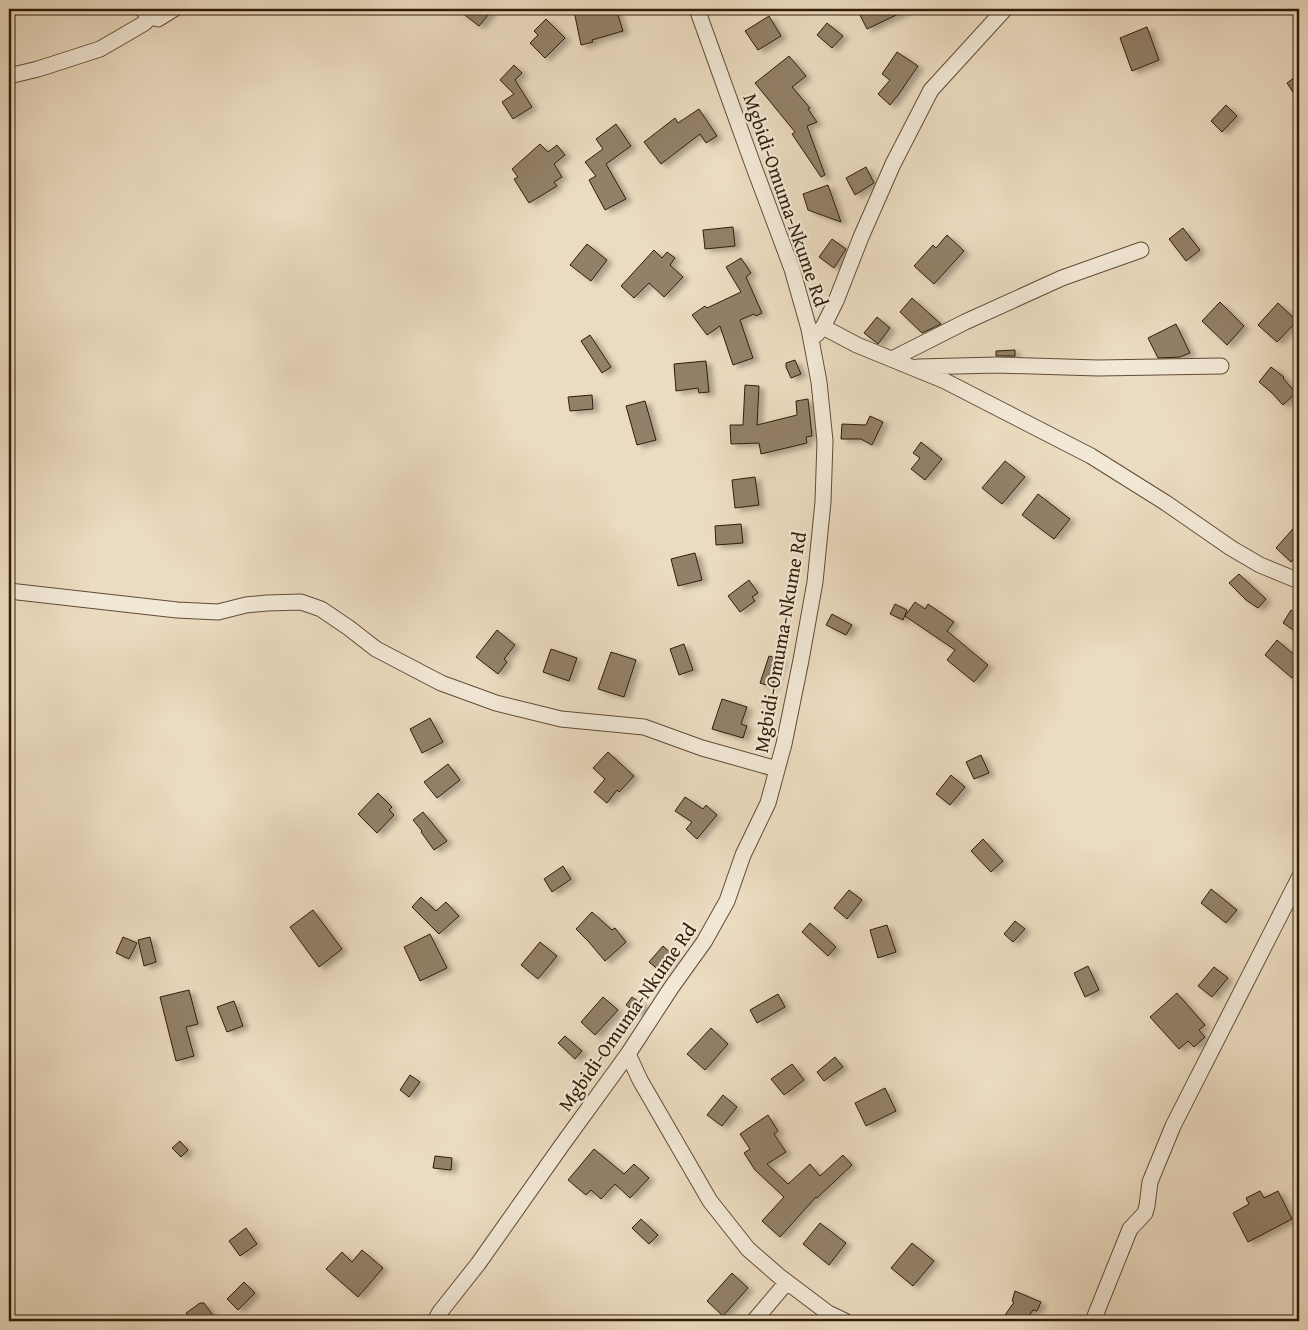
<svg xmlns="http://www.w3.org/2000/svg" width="1308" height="1330" font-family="'Gentium Book Plus',serif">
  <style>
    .building { fill: #928067; stroke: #311d07; filter: url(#shadow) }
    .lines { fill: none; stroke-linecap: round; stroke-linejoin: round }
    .minor-casing { stroke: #604c35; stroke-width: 17 }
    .minor { stroke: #f2e8d6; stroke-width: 15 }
    .labels { text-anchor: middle; stroke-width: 4.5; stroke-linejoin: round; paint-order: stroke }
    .street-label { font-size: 20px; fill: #311d07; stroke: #f2e8d6 }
  </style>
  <defs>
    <filter id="shadow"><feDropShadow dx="5.5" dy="3" stdDeviation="2.5" flood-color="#0004"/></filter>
  </defs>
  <rect width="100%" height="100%" fill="#ebdbc0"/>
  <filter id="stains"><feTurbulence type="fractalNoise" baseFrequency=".004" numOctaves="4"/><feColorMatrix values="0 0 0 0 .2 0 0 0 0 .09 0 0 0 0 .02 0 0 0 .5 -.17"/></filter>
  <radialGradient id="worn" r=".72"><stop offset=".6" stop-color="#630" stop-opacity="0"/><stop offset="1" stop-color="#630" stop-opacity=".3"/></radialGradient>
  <path class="building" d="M457,9H493L479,26Z
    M586,9L587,14L605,9H616L623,31L592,40L593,42L581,45L574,11Z
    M857,9H909L867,29Z
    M769,16L781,36L758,50L745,31Z
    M546,19L565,38L545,58L530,43L538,35L534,31Z
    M827,23L843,36L832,48L817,35Z
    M1147,27L1159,60L1132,71L1120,38Z
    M897,52L918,66L899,94L890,105L878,94L890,80L882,74Z
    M789,56L806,76L792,87L810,108L808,109L817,122L807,126L825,175L821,177L792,134L795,132L755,83Z
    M514,65L522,73L515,80L532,107L513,119L502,102L514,94L500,80Z
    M1299,74V101L1287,83Z
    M1226,105L1237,116L1222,132L1211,121Z
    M699,109L717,136L706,143L700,134L661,164L644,142L675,118L678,123Z
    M616,124L631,146L606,164L626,199L605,210L589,180L596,176L585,162L603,149L596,139Z
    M540,144L548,152L557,145L565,155L554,164L562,177L554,182L557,186L529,203L514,179L518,177L512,169Z
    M866,167L874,183L855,195L846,178Z
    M828,185L841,222L808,210L803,194Z
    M733,227L735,246L705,249L703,230Z
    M1183,228L1200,250L1186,261L1169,239Z
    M947,235L964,251L934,284L914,266L933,245L936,248Z
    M832,239L846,249L834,268L819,257Z
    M587,244L607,260L591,281L570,265Z
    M654,250L662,258L667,252L675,258L670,265L683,277L664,297L649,283L634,298L621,286Z
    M741,258L751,273L746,277L762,313L756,316L754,314L740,320L753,358L733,365L720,326L707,335L692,315L705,306L707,308L741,292L726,267Z
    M912,298L941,324L922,333L900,312Z
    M1220,302L1244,326L1227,345L1202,321Z
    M1278,303L1297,321L1277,342L1258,325Z
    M877,317L890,328L878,344L864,333Z
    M1176,324L1190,353L1180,357L1158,358L1148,338Z
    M590,335L611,367L602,373L581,341Z
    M1015,350V356H996V351Z
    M795,360L801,374L791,378L786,367V363Z
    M706,361L709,392L699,393L698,388L676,391L674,364Z
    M1271,367L1284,377L1283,378L1296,393L1283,405L1271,392L1259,382Z
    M745,385L759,386L757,425L797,415L796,401L808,399L812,436L806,437L807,443L761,454L759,443L731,444L730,425H743Z
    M592,395L593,409L570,411L568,397Z
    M645,401L656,440L637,445L626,406Z
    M870,416L883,422L872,445L861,439H841L842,424L866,425Z
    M921,442L942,459L925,480L911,469L920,458L913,453Z
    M1005,461L1025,477L1002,504L982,488Z
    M755,477L759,505L735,508L732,480Z
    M1038,494L1070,519L1054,539L1022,515Z
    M1299,522V553L1291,562L1276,548Z
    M741,524L743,543L716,545L715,526Z
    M695,553L702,580L678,586L671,559Z
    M1239,574L1266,599L1258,608L1246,600L1229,583Z
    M749,580L758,593L752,597L755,601L740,612L728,596Z
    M915,602L925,609L928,604L954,622L947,631L988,665L974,682L947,660L955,650L905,616Z
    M895,604L907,610L903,620L890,614Z
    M1291,610L1299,615V634L1283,623Z
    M832,614L852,625L846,635L826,625Z
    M497,630L515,645L504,659L507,662L498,674L476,657Z
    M1277,640L1299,659V670L1292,678L1265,655Z
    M684,644L693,670L679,675L670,649Z
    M551,649L577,658L569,681L543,672Z
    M611,652L636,660L624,697L598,689Z
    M769,656L781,659L772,687L760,683Z
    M722,699L747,707L741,724L747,726L743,738L712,729Z
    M430,718L443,742L422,753L410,729Z
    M608,752L634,776L619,792L617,790L607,803L594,792L605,779L593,768Z
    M981,755L989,773L974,779L966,762Z
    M448,764L460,780L437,798L424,782Z
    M951,775L965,787L950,805L936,794Z
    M378,793L392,807L389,810L394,815L377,833L358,814Z
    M685,797L703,809L706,805L717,815L697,839L686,829L692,822L675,811Z
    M423,812L447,841L434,850L421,832L422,831L413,820Z
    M983,839L1003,861L991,872L971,851Z
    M563,866L571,879L552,892L544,879Z
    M1211,889L1237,910L1226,923L1201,903Z
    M849,890L862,900L847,919L834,908Z
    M421,897L436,911L446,902L459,916L439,934L412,907Z
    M313,910L342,949L319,967L290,927Z
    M592,912L612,930L615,928L626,942L605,961L588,941L576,929Z
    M1015,921L1025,929L1013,942L1004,934Z
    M810,923L836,947L828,956L802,932Z
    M887,925L896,952L878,958L870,930Z
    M430,934L447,968L420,981L404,947Z
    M123,937L137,943L129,959L116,953Z
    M150,937L156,962L144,966L138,940Z
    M540,942L557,956L538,979L521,965Z
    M663,946L673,955L660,971L649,962Z
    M1088,966L1099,990L1085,997L1074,973Z
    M1214,967L1228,978L1212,997L1198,986Z
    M189,990L198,1024L186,1027L194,1056L176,1061L160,997Z
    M1177,993L1205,1025L1199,1030L1205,1037L1194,1047L1188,1041L1179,1049L1150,1017Z
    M778,994L785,1007L757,1023L750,1010Z
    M603,997L618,1010L595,1035L581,1022Z
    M632,997L645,1006L639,1014L626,1005Z
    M234,1001L243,1026L227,1032L217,1007Z
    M711,1028L728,1044L705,1070L687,1054Z
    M565,1036L582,1051L575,1059L558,1043Z
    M835,1057L843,1067L824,1081L817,1072Z
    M792,1064L804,1080L784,1095L771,1079Z
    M410,1075L420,1082L409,1097L400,1090Z
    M885,1088L896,1111L866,1126L855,1103Z
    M723,1095L737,1107L722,1126L707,1115Z
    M768,1115L778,1131L774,1134L786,1152L767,1164L788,1184L810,1164L820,1176L843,1155L852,1165L817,1198L816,1197L780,1237L762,1221L784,1197L755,1170L744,1153L750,1149L740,1134Z
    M180,1141L188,1150L181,1157L172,1148Z
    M594,1149L624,1174L634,1164L649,1178L630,1198L615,1184L601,1199L591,1190L586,1195L568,1180Z
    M435,1156L452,1158L451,1170L433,1168Z
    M1260,1191L1264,1198L1278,1191L1292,1219L1248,1242L1233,1213L1249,1204L1246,1198Z
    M641,1219L658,1235L649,1244L632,1228Z
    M820,1223L846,1243L829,1265L803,1244Z
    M246,1228L257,1244L240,1256L229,1241Z
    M912,1243L934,1261L913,1286L891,1268Z
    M362,1250L383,1268L358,1297L326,1269L342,1252L352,1262Z
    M732,1273L748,1288L723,1316L707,1301Z
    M244,1282L255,1293L238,1310L227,1299Z
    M1015,1291L1041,1302L1037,1311L1033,1310L1025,1321H1001L1014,1302L1012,1301Z
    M200,1303H204L217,1321H192L186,1313Z"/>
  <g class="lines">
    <defs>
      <path id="minor" d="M143,9C145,15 152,17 158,19L174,9
        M9,76L38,69L100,49L143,24L151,17
        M823,327L857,345L945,381L1091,456L1166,503L1231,548L1260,565L1299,581
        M816,335L823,327L836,301L861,237L893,164L931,90L1005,9
        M892,359L965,322L1062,278L1141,250
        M918,367L997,365L1098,368L1221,366
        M9,591L177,610L218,612L246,605L267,603L301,602L321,609L349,628L376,649L441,683L496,703L561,719L644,727L702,748L777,769
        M628,1054L640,1080L710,1201L748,1249L779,1276L828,1313L845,1321
        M435,1321L440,1312L478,1264L562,1145L628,1054L671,988L704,942L727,901L743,855L768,803L784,744L801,660L815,582L823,502L825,441L819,382L809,329L792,269L752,162L697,9
        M754,1321L787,1282
        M1093,1321L1130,1229L1145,1213L1147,1206L1150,1182L1173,1126L1299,878"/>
    </defs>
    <use href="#minor" class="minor-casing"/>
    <use href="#minor" class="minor"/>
  </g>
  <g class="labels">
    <g class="street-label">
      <text transform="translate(786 200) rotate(71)" y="7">Mgbidi-Omuma-Nkume Rd</text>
      <text transform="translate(780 642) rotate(-80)" y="7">Mgbidi-Omuma-Nkume Rd</text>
      <text transform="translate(627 1017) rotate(-55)" y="7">Mgbidi-Omuma-Nkume Rd</text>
    </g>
  </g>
  <rect width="1308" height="1330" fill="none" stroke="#ebdbc0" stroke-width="30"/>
  <rect x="10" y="10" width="1288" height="1310" fill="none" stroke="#311d07" stroke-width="2.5"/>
  <rect x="15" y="15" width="1278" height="1300" fill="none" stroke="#311d07"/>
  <rect width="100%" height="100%" filter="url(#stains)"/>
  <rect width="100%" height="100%" fill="url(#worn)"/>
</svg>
